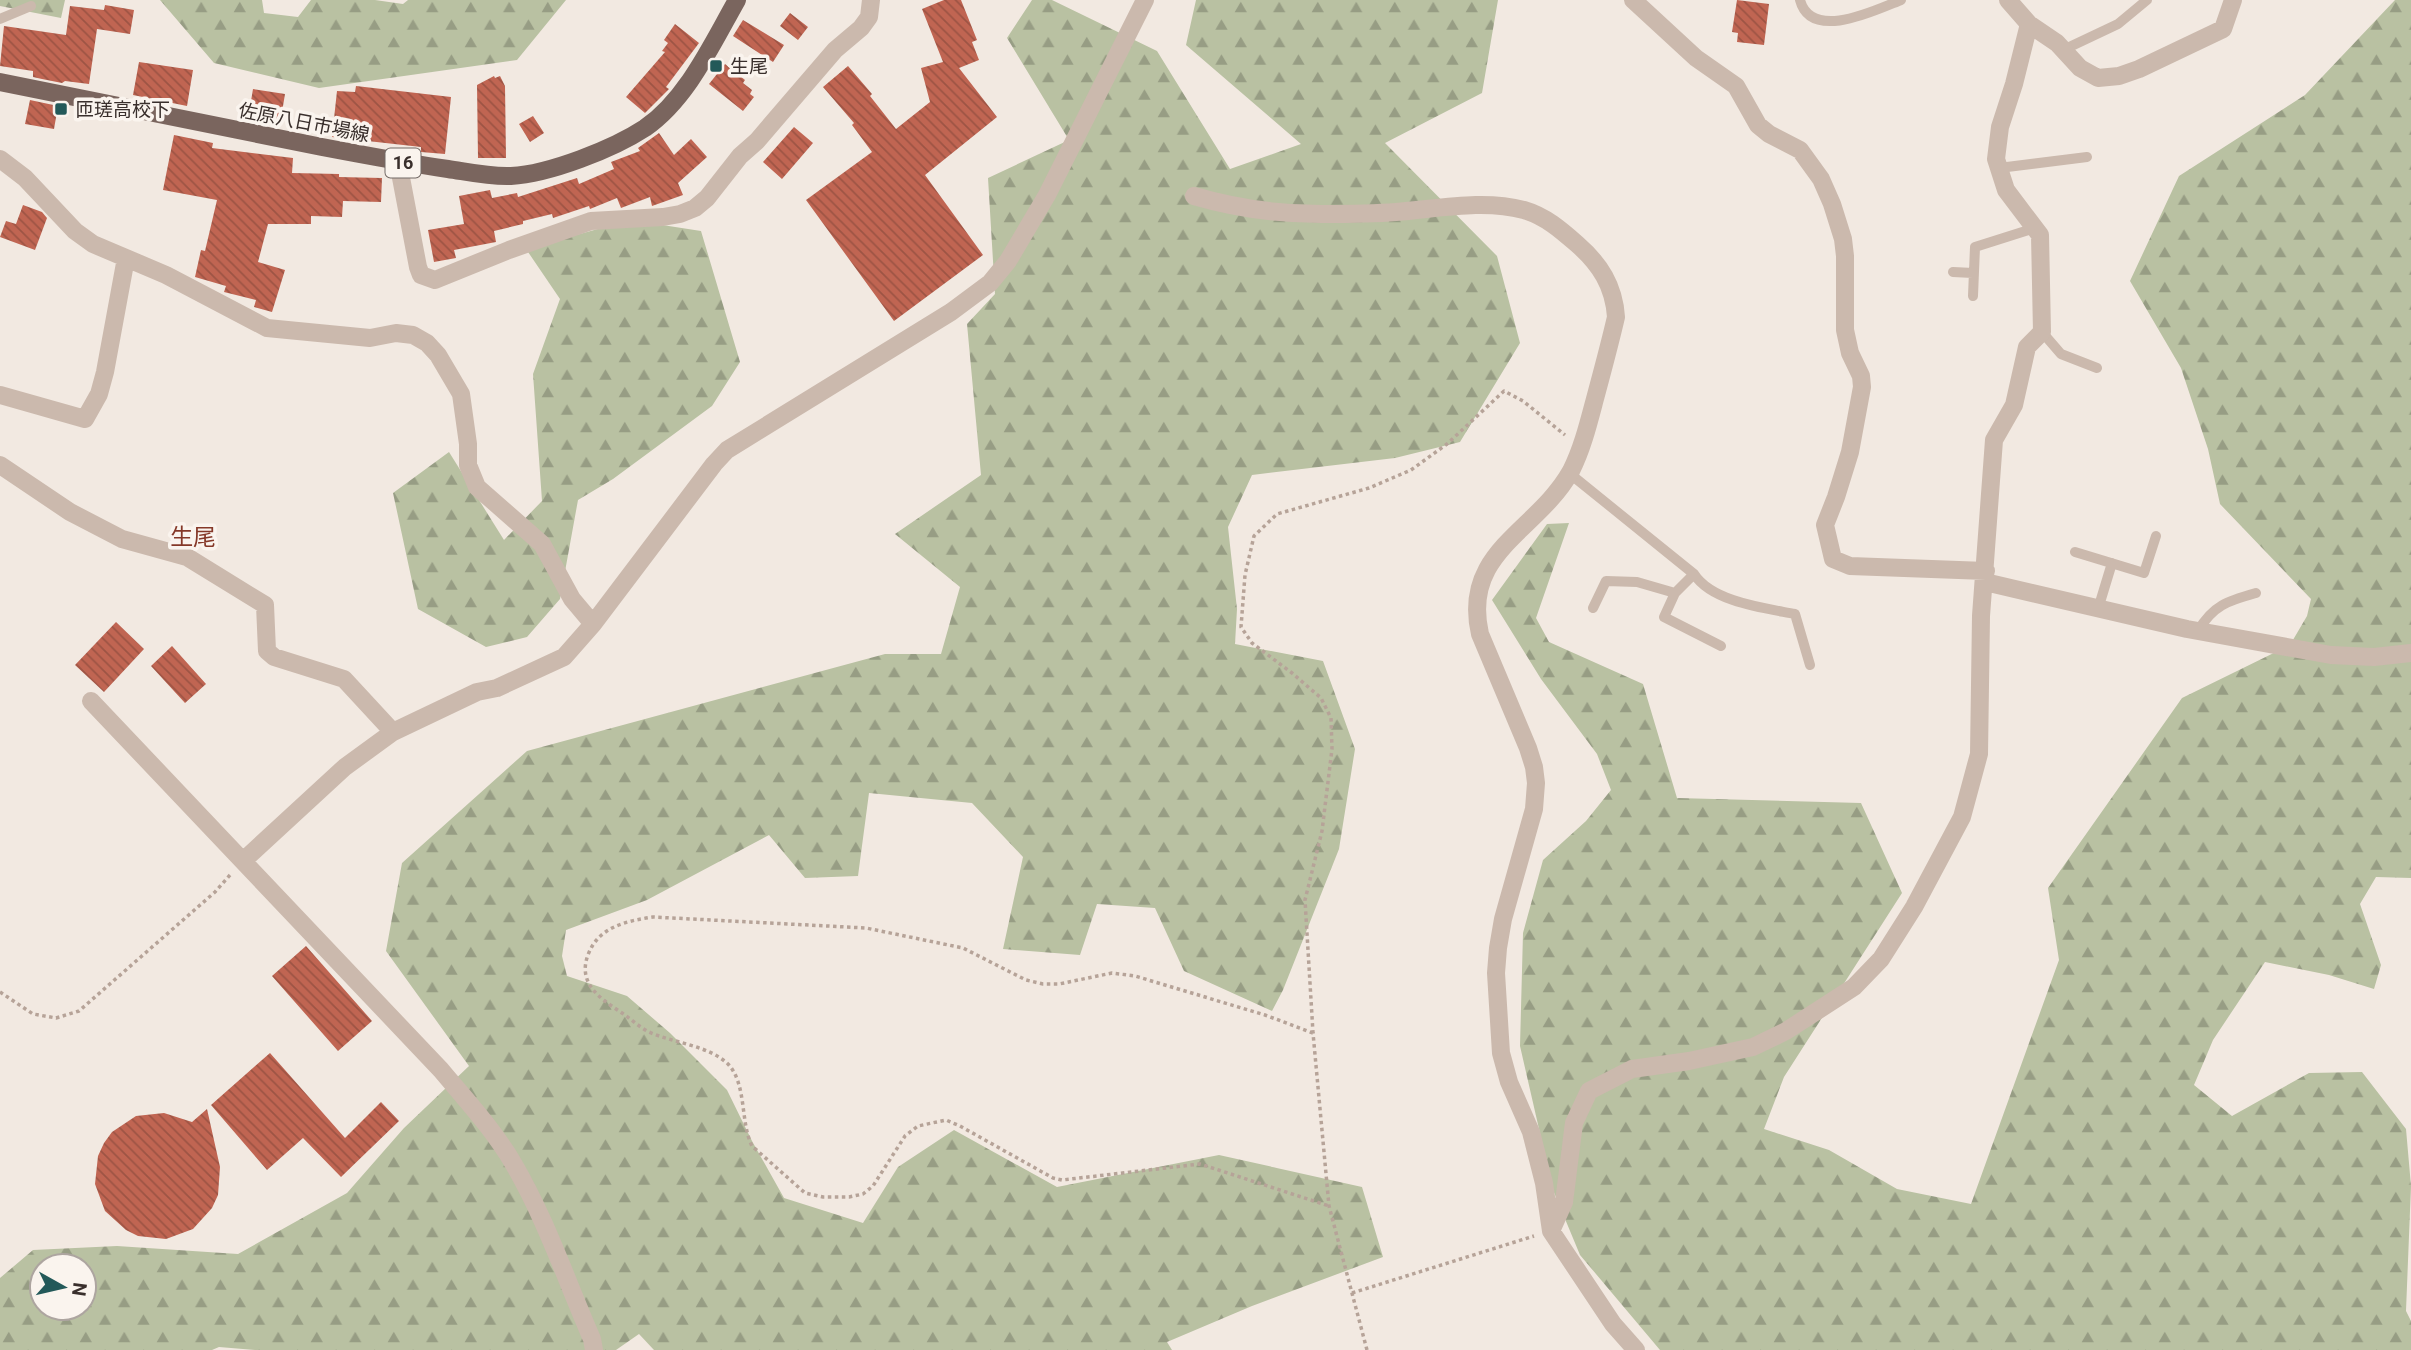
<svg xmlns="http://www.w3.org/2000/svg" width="2411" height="1350" font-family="Roboto,'Noto Sans JP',sans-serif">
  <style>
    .forest { fill: url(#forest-firs); fill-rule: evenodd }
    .building { fill: url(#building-back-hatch) }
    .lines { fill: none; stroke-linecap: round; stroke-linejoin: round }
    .path { stroke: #b6a398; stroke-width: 3.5; stroke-dasharray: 3.5 3.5; stroke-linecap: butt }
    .lane { stroke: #cbb9ad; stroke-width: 10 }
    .street { stroke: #cbb9ad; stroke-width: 18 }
    .primary { stroke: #7a655e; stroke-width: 18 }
    .poi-dot { fill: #235959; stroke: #faf4ee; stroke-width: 2.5 }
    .labels { text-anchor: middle; stroke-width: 7; stroke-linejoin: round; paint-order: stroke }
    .shield { fill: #faf4ee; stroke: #736a66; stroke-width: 2 }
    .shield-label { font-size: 18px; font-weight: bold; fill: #392f2c }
    .poi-label { font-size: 19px; fill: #392f2c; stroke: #faf4ee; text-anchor: start }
    .street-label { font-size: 19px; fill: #392f2c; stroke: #faf4ee }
    .quarter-label { font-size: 23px; fill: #853828; stroke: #faf4ee }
  </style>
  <defs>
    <pattern id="forest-firs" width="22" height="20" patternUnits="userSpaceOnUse" patternTransform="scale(1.75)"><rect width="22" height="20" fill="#b9c1a2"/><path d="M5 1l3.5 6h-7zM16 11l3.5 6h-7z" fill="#979d84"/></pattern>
    <pattern id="building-back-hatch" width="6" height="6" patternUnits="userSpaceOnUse" patternTransform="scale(1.75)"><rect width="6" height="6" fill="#c06552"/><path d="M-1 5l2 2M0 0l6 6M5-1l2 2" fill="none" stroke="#9d5444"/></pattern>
  </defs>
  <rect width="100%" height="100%" fill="#f2e9e1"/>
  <path class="forest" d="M0,0H65L61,18L0,6Z
    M160,0H262L264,13L298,17L311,0H375L403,4L408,0H566L517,60L319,88L214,63Z
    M1032,0H1052L1157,51L1230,169L1301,144L1186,45L1196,0H1498L1482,93L1385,143L1497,256L1520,343L1460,442L1395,458L1252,475L1228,527L1237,609L1235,644L1323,661L1355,749L1339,849L1283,990L1272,1011L1184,971L1155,908L1097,904L1080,955L1003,949L1023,857L972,803L869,793L858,876L805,878L769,835L647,900L566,930L562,956L567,976L627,996L670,1033L727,1090L752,1141L784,1198L863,1223L898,1167L954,1130L1057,1187L1219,1155L1362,1187L1383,1257L1252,1306L1167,1342L1172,1350H654L639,1334L616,1350H255L219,1347L212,1350H0V1278L33,1250L117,1246L238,1254L347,1193L404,1128L469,1066L386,951L402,863L527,751L885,654H941L960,587L895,534L981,475L967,324L995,294L988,178L1069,140L1007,38ZM42,1266H84V1308H42Z
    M2395,0H2411V878L2376,877L2360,904L2381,965L2374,989L2329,975L2265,962L2213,1040L2194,1085L2232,1116L2309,1073L2362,1072L2406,1129L2411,1186L2406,1311L2411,1321V1350H1660L1580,1255L1553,1190L1520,1046L1523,933L1543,860L1586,821L1611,790L1597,754L1541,679L1492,600L1547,524L1569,523L1536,618L1549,642L1643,684L1677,798L1861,803L1902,893L1784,1077L1764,1129L1829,1150L1897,1189L1971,1204L2059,960L2048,888L2182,698L2290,645L2307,616L2311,599L2220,504L2208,449L2181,368L2130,281L2179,176L2305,95Z
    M630,220L701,231L740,362L712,406L613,479L578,500L560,599L527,637L486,647L418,609L393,493L449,452L504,540L542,501L533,374L560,299L526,249Z"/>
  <path class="building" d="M944,0H961L977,40L972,42L979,60L959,68L997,117L925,175L983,255L894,321L806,200L872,152L852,125L854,123L823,87L848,66L872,94L870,96L896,129L930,102L921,68L943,62L922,9Z
    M1737,0L1769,4L1764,45L1737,42L1738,33L1732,32Z
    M105,5L134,10L130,34L97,29L89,84L65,81L62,83L42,79L33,77V71L0,66L4,26L66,35L70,6L104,10Z
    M790,13L808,27L798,40L780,26Z
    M743,20L784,45L773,62L733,36Z
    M675,24L699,43L666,87L669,89L645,113L626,97L665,52L662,51L668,43L664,40Z
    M139,62L193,70L187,106L133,95Z
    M725,64L745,80L743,83L752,90L750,94L754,97L743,111L709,84Z
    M494,76L495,78L500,76L505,86L506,158H478L477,85Z
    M356,86L451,97L445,154L421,152V147L332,137L337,91L355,92Z
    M253,89L285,94L280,124L248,119Z
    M30,100L58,106L54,129L25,124Z
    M533,116L544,133L530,142L519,124Z
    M794,127L813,143L782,179L763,162Z
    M659,133L674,155L691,139L707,157L678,183L683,195L652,206L650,197L621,208L617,198L590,209L589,206L553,218L552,214L523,221V224L494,231L496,242L454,250L456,258L434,262L428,230L464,224L459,196L490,190L492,198L517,193L518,197L577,178L579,184L614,169L611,162L640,151L638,148Z
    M174,135L213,143L212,148L293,158L292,173L339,174V177L382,178L381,202L343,201L342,217L311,216V224H268L258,262L285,270L272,312L254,307L256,300L224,292L226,286L195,277L201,250L205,251L217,200L163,190Z
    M23,205L42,212L47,218L35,250L0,237L6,221L16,224Z
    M116,622L144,649L104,692L75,665Z
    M172,646L206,684L185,703L151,666Z
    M306,946L372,1021L338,1051L272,976Z
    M270,1053L345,1138L381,1102L399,1121L341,1177L303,1138L267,1170L211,1105Z
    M207,1109L220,1167L218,1195L212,1208L193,1229L166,1239L138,1236L126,1230L105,1211L95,1184L98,1156L104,1143L112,1132L136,1116L164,1113L192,1122Z"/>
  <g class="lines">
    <path class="path" d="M0,992L33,1014L56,1018L79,1011L215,892L230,875
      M1313,1033L1265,1015L1135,976L1112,973L1059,984H1043L1026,980L963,948L866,928L653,917C626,921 598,927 588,955C577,984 601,999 622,1013C631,1019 639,1027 649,1032C673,1043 708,1045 728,1064C747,1084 740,1122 752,1146L805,1193L823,1197H849L863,1194L873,1186L905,1136L918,1126L946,1120L960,1126L1053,1178L1062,1180L1200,1164L1329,1206
      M1352,1293L1534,1236
      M1367,1350L1329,1206L1313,1033L1305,900L1322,831L1332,749L1331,718L1321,698L1292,673L1252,643L1241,627L1245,575L1254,536L1277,514L1369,488L1411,470L1447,444L1504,391L1523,401L1565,435"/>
    <path class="lane" d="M1800,0C1811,42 1876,10 1901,0
      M0,19L31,6
      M2063,50L2118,24L2147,0
      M1999,168L2087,157
      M1953,272L1973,273
      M1973,296L1975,247L2035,228
      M2042,332L2061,354L2097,368
      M1569,473L1694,574C1712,602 1764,608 1795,614L1810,665
      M2075,552L2144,573L2156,536
      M1694,574L1675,593L1664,617L1721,646
      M1593,608L1606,581L1637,582L1675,593
      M2098,609L2112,563
      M2198,631C2213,605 2228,601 2256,593"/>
    <path class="street" d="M1633,0L1696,58L1736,86L1758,125L1769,134L1800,150L1821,179L1832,204L1843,239L1845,256V330L1850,353L1861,376L1862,387L1850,452L1836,497L1825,525L1833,559L1850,566L1986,571
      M2029,24L2057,43L2080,68L2098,78L2119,76L2139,69L2223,29L2233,0
      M0,159L25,178L75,231L93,244L166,275L267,328L370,338L396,333L413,335L427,343L438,355L461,394L468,444V465L477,487L542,544L572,599L593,624
      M398,162L418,267L421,275L435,280L509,250L591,221L663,217L680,214L695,208L707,198L740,156L757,141L835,50L861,28L869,17L871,0
      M1194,196C1235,208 1278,214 1321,214C1345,214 1371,214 1396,212C1437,209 1483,199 1524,210C1545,216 1561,230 1577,244C1600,264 1614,286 1616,317C1610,343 1603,369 1596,395C1589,421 1583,447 1571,471C1537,532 1461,551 1480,634L1528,748L1534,767L1536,783L1534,809L1503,919L1498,948L1496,973L1501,1053L1509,1082L1531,1132L1544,1183L1551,1231L1613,1324L1636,1350
      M0,395L85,419L99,394L105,372L126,258
      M0,465L70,512L122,539L187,557L265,605L267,651L274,657L344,679L393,732
      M1985,582L2187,629L2331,655L2374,657L2411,653
      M91,701L441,1070C466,1100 493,1129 513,1163C545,1217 567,1282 592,1339L594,1350
      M244,860L345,767L393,732L477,692L497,688L564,657L593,624L714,464L727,450L951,312L990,283L1008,261L1047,195L1145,0
      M1551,1231L1564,1202L1574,1123L1589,1091L1632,1069L1689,1061L1753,1047L1786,1031L1854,987L1881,959L1914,907L1962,817L1979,754L1981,616L1994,440L2014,405L2027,347L2042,332L2040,235L2006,190L1996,159L2000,127L2014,84L2029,24L2008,0"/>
    <path class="primary" d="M0,82C107,104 215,125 322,147C364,155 406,163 448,169C468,172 490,177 511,176C549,174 613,149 645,128C687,99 712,44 737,0"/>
  </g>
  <g class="poi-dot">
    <rect x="709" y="59" width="14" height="14" rx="3.5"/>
    <rect x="54" y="102" width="14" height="14" rx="3.5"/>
  </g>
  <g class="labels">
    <rect class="shield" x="385.5" y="148.5" width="35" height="29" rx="5"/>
    <g class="shield-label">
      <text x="403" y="169">16</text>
    </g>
    <g class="poi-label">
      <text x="730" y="73">生尾</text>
      <text x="75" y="116">匝瑳高校下</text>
    </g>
    <g class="street-label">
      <text transform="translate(304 122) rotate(11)" y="7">佐原八日市場線</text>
    </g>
    <g class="quarter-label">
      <text x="193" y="545">生尾</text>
    </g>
  </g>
  <g transform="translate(63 1287) rotate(98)"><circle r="33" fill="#faf4ee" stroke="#ada5a0" stroke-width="2"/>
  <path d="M0-5L12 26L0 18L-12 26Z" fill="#235959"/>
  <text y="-10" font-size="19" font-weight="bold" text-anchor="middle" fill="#392f2c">N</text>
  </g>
</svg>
